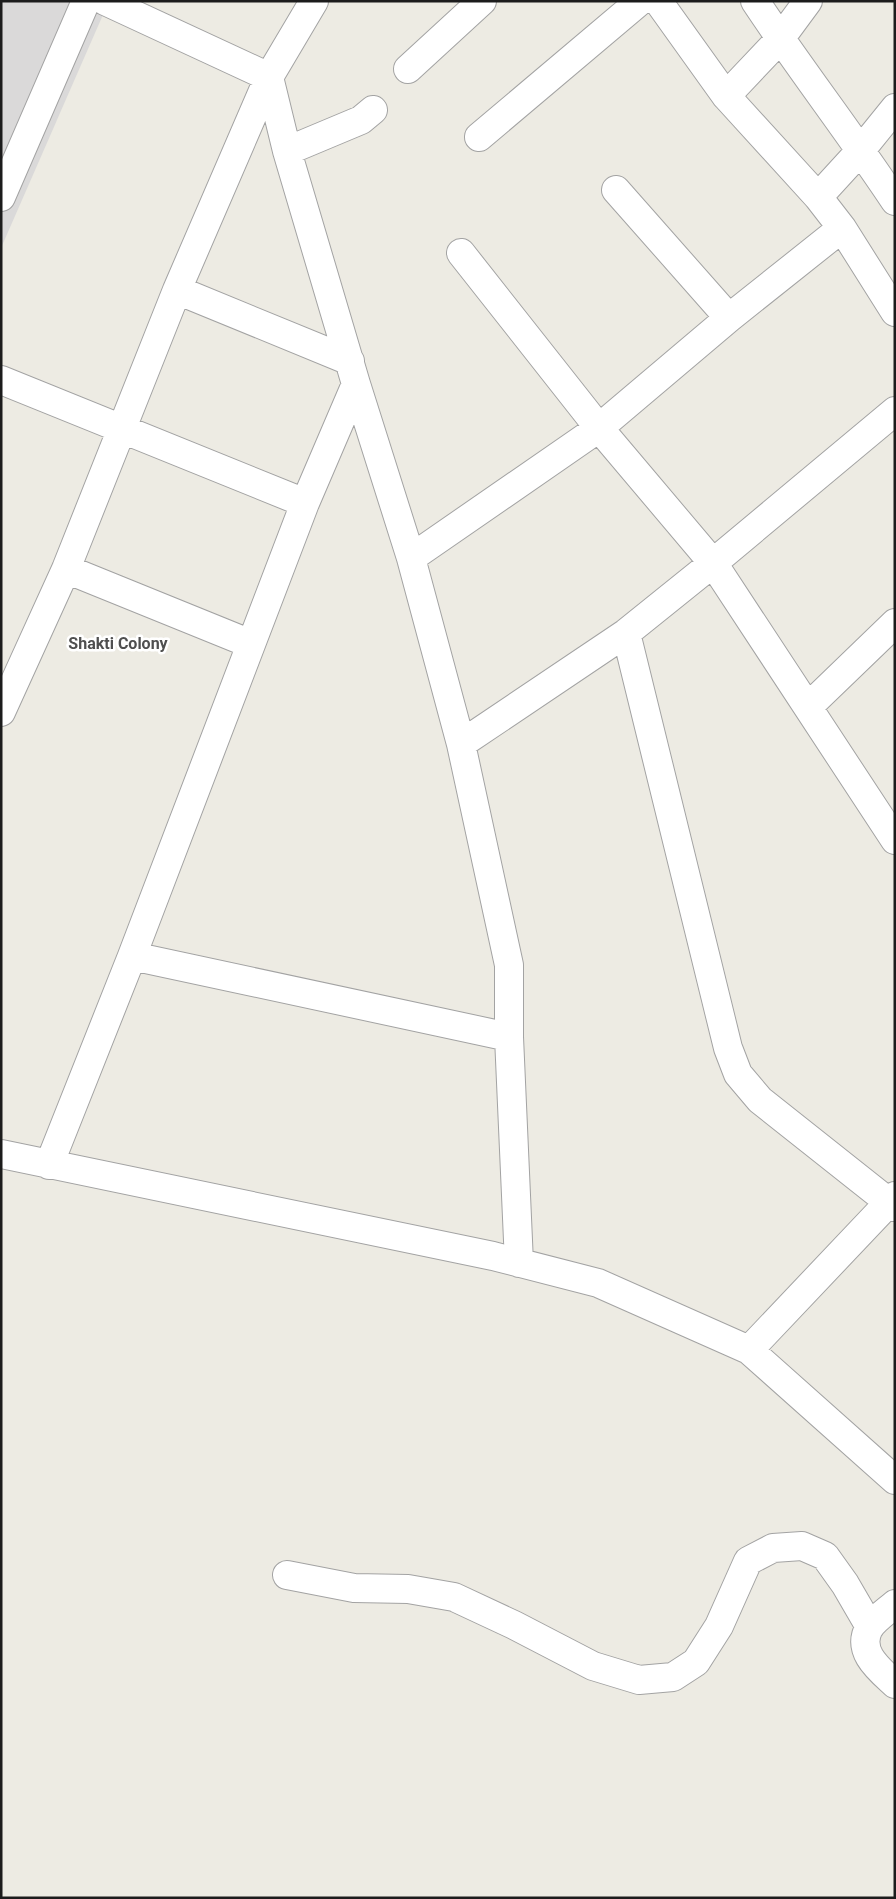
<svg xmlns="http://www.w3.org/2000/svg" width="896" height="1899" font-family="Roboto,sans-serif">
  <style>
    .residential { fill: #dad9d9 }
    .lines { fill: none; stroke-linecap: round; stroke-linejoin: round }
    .minor-casing { stroke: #a3a3a3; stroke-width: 30 }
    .minor { stroke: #fff; stroke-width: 28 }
    .labels { text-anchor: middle; stroke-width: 5; stroke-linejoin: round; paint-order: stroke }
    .neighbourhood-label { font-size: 16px; font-weight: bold; fill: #4f4f4f; stroke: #fff }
  </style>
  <rect width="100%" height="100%" fill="#edebe3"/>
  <path class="residential" d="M1,1H109L1,248Z"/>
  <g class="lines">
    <defs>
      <path id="minor" d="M658,1L726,96L818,197L842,228L895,312
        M755,1C800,69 850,133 895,201
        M408,69L482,1
        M726,96L780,39L808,1
        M479,137L640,1
        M287,151L361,120L373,110
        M616,190L729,318
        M1,197L86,1
        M818,197L861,150L895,108
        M461,253L599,428L713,563L895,840
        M177,290L350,361
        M1,380L305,503
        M356,384L411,558L461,744L509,965V1037L519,1263
        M411,558L599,428L729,318L842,228
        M66,569L251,644
        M626,633L728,1048L738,1074L760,1100L895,1207
        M808,707L895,623
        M1,712L66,569L177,290L269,77L314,1
        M461,744L626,633L713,563L895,411
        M132,956L509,1037
        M1,1154L493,1256L598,1283L749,1350L895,1480
        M49,1165L132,956L305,503L356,384L287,151L269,77L105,1
        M749,1350L895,1196
        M287,1575L354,1588L408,1589L454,1597L514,1625L593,1666L639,1680L673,1677L696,1662L719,1626L748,1561L773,1548L802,1546L825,1556L845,1584L870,1627
        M895,1604C887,1611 875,1619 869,1628C856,1652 880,1670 895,1684"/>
    </defs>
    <use href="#minor" class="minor-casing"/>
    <use href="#minor" class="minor"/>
  </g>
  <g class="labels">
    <g class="neighbourhood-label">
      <text x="118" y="649">Shakti Colony</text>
    </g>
  </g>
  <rect width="896" height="1899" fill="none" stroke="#1c1c1c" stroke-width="5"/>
</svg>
